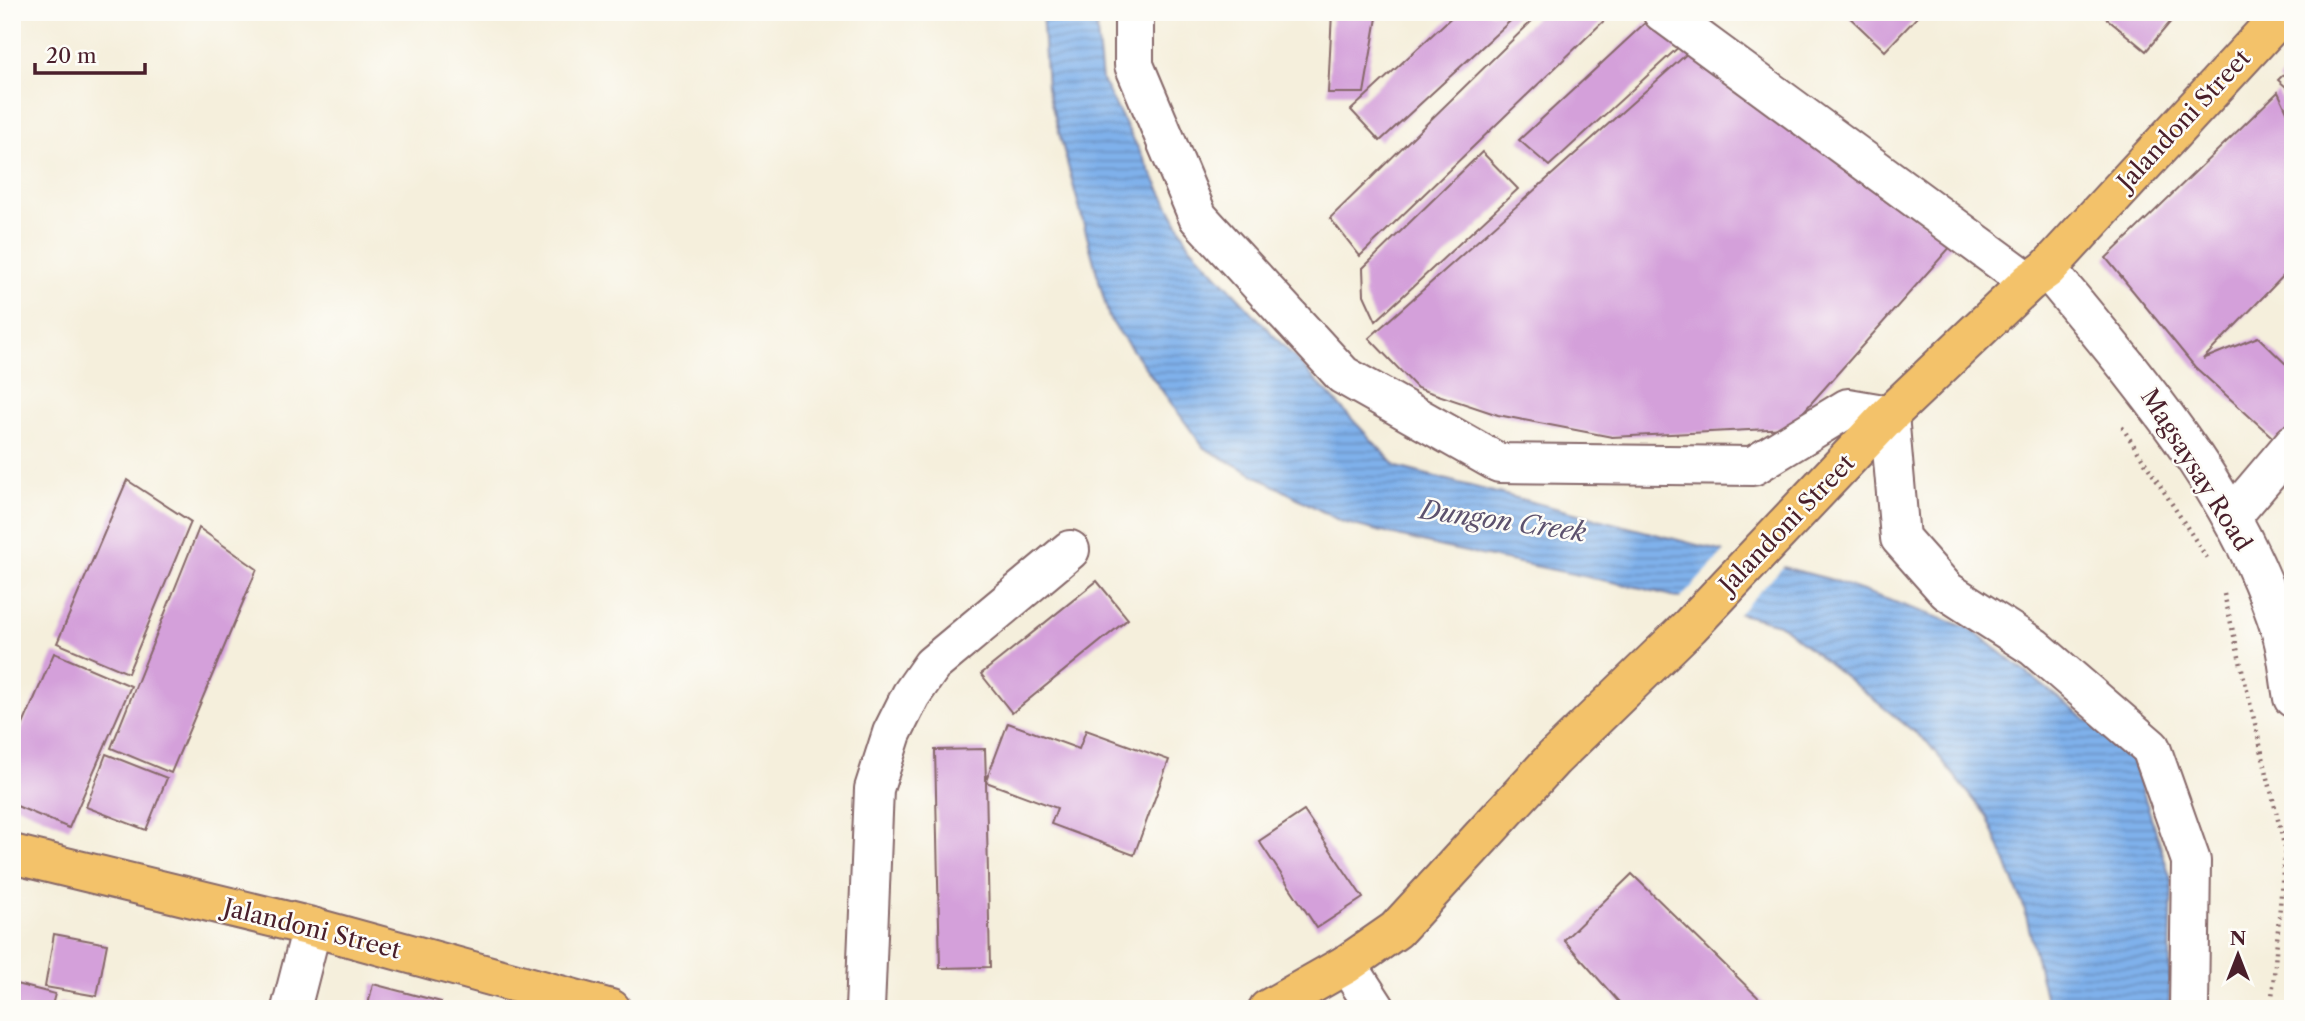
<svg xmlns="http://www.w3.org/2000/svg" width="2305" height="1021" font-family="'Libre Caslon Text',serif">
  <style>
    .water { fill: url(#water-rules); stroke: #64688b; stroke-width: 2 }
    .pier { fill: #f5efdc }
    .building { fill: #d4a0da }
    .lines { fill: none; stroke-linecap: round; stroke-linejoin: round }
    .minor-casing { stroke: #866869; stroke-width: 42 }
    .major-casing { stroke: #866869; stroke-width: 42 }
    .path { stroke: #866869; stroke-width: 4.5; stroke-dasharray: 2 5; stroke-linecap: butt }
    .minor { stroke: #fff; stroke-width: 38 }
    .major { stroke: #f3c26a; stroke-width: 38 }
    .labels { text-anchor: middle; stroke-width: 5; stroke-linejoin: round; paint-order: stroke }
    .street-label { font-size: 24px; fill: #4a1f2b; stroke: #fdfcf7 }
    .water-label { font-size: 26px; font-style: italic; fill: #5d526e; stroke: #fdfcf7 }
  </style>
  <defs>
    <pattern id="water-rules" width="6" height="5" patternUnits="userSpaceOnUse" patternTransform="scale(1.75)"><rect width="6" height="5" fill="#7fb1eb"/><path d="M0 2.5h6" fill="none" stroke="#6a8fbf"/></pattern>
  </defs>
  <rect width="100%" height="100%" fill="#fdfcf7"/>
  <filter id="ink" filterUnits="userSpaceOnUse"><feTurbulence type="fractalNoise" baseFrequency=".0143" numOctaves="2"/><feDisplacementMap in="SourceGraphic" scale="14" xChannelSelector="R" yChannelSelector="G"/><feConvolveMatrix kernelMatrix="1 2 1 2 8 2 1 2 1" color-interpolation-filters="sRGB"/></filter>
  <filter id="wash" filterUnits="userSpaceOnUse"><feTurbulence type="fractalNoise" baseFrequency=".00686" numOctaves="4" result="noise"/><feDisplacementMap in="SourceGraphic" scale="28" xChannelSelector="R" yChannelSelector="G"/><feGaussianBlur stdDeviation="1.57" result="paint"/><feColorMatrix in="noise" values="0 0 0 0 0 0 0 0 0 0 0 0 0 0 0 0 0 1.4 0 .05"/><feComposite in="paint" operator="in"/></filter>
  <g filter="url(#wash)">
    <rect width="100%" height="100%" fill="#f5efdc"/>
    <path class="water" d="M1042,12H1095L1102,80L1190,246L1397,467L1829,579L1971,629L2131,755L2172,882L2169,1009H2048L2024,907L1987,816L1928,743L1779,624L1641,588L1442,547L1342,522L1204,448L1109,318L1047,88Z"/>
    <path class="pier" d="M1727,549L1786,564L1736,616L1678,601Z"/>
    <g id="blocks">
      <path class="building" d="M1332,12H1378L1364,93H1328Z
        M1457,12H1520L1380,141L1351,110Z
        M1541,12H1613L1360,256L1330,218Z
        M1732,12H1752L1745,21Z
        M1844,12H1922L1885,51Z
        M2110,12H2177L2178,13L2146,51L2106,18Z
        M1646,22L1682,44L1549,166L1519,140Z
        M1690,51L1953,244L1789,428L1612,437L1498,415L1417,388L1369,338Z
        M2293,65V93L2278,80Z
        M2278,92L2293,124V266L2203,359L2258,337L2293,371V426L2280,444L2195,367L2106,258Z
        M1482,152L1518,189L1376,321L1364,295L1363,268Z
        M127,480L191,522L128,673L57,643Z
        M199,528L257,569L171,773L111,748Z
        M1097,581L1128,619L1012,713L981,674Z
        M54,653L131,686L69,828L12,804V750Z
        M1008,723L1079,749L1086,730L1169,760L1134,855L1051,824L1057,808L986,782L990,967L940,968L935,750L985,749L986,781Z
        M106,754L167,778L146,830L86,807Z
        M1304,811L1363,898L1317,928L1259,841Z
        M1632,874L1770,1009H1625L1564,940Z
        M54,934L107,944L97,996L45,987Z
        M12,983L55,994L51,1009H12Z
        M373,984L441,1002L438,1009H367Z
        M59,1002L81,1008V1009H58Z"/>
    </g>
  </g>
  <g filter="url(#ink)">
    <use href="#blocks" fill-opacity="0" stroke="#866869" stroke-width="2"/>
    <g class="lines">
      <defs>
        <path id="minor" d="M1134,12V65L1198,217L1343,375L1499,463L1753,466L1848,408L1889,415L1900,538L1947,591L2034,647L2151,748L2191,861L2189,1009
          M1662,12L2029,282
          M2047,269C2139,381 2239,493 2282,635C2288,655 2289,677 2293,698
          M2232,516L2293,444
          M1347,964L1376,1009
          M291,1009L312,927
          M865,1009L874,789L892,733L911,695L932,665L1070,550"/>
        <path id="major" d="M12,854L312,927L611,1009
          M1268,1009L1347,964L1396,930L1553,759L1690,626L1889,415L2029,282L2047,269L2284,12"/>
      </defs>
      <use href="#minor" class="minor-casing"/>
      <use href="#major" class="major-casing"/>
      <path class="path" d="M2122,427L2207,558
        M2224,594L2285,849L2271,1009"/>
      <use href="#minor" class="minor"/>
      <use href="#major" class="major"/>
    </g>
  </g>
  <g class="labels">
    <g class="street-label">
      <text transform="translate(2184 120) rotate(-47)" y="8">Jalandoni Street</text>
      <text transform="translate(2196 470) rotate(58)" y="8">Magsaysay Road</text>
      <text transform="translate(1787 524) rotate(-46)" y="8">Jalandoni Street</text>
      <text transform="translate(312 929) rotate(14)" y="8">Jalandoni Street</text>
    </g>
    <g class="water-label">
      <text transform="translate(1503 521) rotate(8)" y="9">Dungon Creek</text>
    </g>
  </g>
  <rect width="2305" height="1021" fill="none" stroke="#fdfcf7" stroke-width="42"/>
  <g transform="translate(2238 955)" stroke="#fdfcf7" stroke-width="5" paint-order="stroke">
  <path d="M0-5L12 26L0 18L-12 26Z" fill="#4a1f2b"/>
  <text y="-10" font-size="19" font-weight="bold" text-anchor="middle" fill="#4a1f2b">N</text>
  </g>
  <path d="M35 63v10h110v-10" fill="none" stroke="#4a1f2b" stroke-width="3.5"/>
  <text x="46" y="63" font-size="21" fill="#4a1f2b" stroke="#fdfcf7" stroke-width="5" paint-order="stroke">20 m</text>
</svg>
